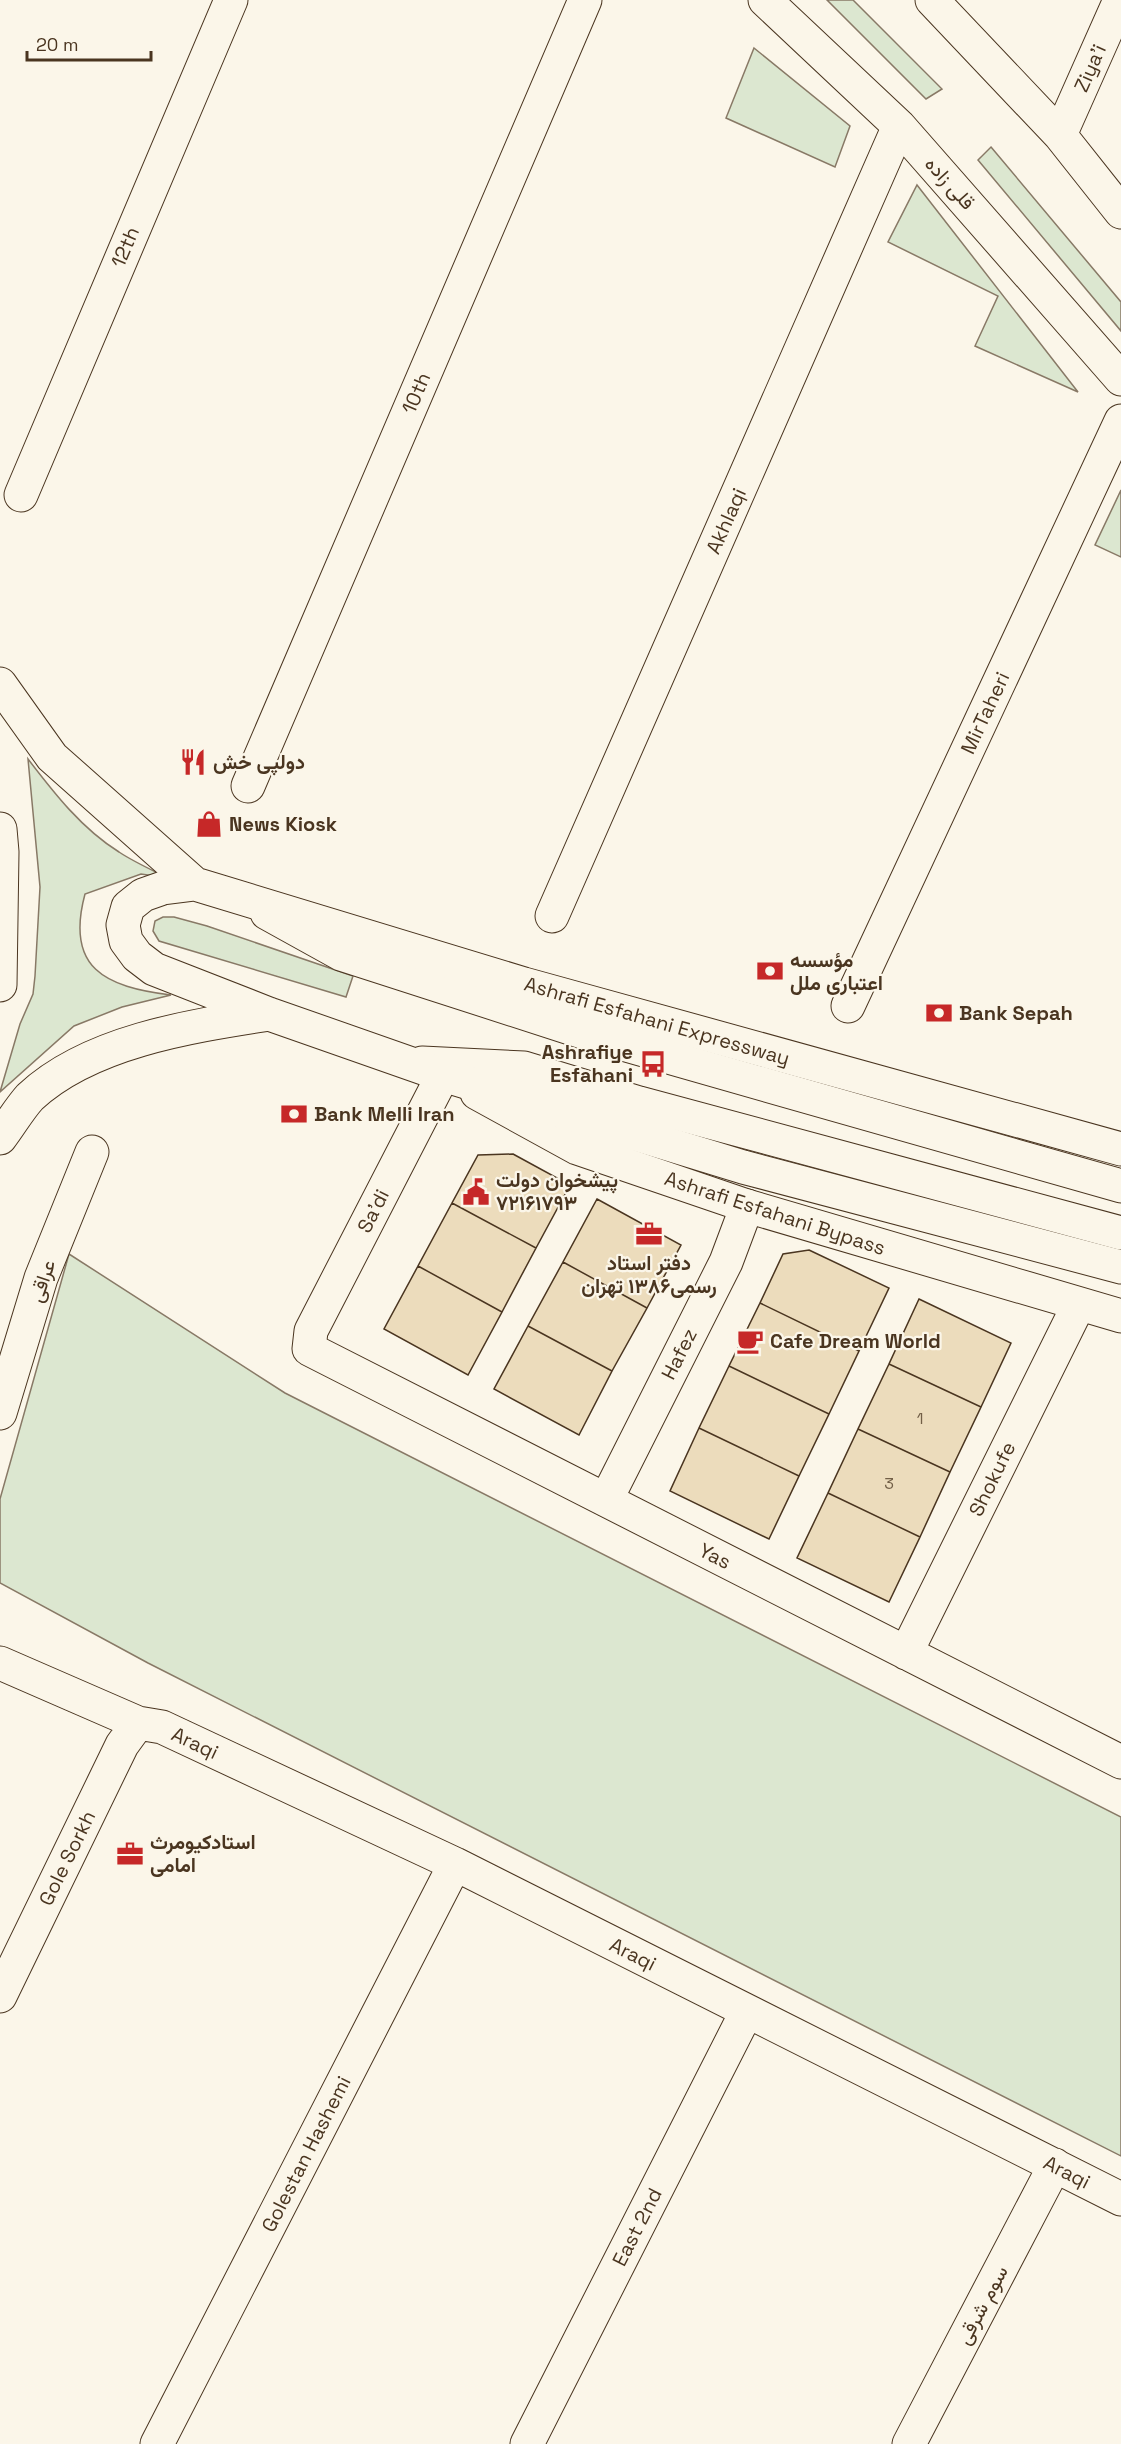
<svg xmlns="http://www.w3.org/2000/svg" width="1121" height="2444" font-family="'Space Grotesk',Vazirmatn,sans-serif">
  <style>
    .green { fill: #dce7d0; stroke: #887966; stroke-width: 1.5 }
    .building { fill: #ecdcbc; stroke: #4a3520; stroke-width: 1.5 }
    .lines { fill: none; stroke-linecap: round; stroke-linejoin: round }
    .minor-casing { stroke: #4a3520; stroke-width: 35 }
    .major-casing { stroke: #4a3520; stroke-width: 35 }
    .highway-casing { stroke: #4a3520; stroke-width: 35 }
    .minor { stroke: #fbf6e9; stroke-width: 33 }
    .major { stroke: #fbf6e9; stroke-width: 33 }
    .highway { stroke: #fbf6e9; stroke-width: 33 }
    .labels { text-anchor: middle; stroke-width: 4.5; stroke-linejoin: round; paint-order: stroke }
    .number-label { font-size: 16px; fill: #725f47 }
    .street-label { font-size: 20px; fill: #4a3520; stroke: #fbf6e9 }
    .poi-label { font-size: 20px; font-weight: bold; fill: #4a3520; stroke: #fbf6e9; text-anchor: start }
  </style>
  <rect width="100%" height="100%" fill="#fbf6e9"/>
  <path class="green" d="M827,0H853L942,89L926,99Z
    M754,48L850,126L835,167L726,118Z
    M991,147L1121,302V331L978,160Z
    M917,185L1078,392L975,346L998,296L888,242Z
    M1121,490V557L1095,545Z
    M28,759C54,793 82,829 119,852C134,862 152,870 168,878L141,874L85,894C65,968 105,987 171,995L122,1007L74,1026L0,1092L20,1024L33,994L35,976L40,887Z
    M163,917H174L207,926L353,976L346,997L159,941L153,931L155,921Z
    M69,1254L285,1393L1121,1817V2156L148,1663L0,1583V1499Z"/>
  <path class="building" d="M513,1154L570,1185L536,1248L452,1203L478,1155Z
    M597,1199L681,1245L647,1308L563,1262Z
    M452,1203L536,1248L502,1312L418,1266Z
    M809,1250L889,1288L859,1351L760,1303L783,1254Z
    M563,1262L647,1308L612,1371L528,1326Z
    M418,1266L502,1312L468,1375L384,1329Z
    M919,1299L1011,1343L981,1407L889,1364Z
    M760,1303L859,1351L829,1414L729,1366Z
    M528,1326L612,1371L579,1435L494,1389Z
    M889,1364L981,1407L950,1472L858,1429Z
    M729,1366L829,1414L799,1476L699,1428Z
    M699,1428L799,1476L769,1539L670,1491Z
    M858,1429L950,1472L920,1537L828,1493Z
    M828,1493L920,1537L889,1602L797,1558Z"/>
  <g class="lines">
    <defs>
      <path id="minor" d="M765,0L899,126L1121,379
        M932,0L1060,135L1121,212
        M1060,135L1120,0
        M21,495L231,0
        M248,786L585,0
        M267,913L341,954L598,1037L1121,1186
        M552,916L899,126
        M848,1006L1121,421
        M422,1063L524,1068L639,1103L1121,1233
        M443,1075L311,1331L309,1349L1121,1762
        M0,1413L41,1278L92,1152
        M606,1500L726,1262L747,1206
        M906,1653L1078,1306
        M0,1663L138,1723L162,1727L455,1864L1121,2199
        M0,1996L122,1745L138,1723
        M157,2444L455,1864
        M527,2444L747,2011
        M909,2444L1055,2165"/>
      <path id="major" d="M0,829L2,852L0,985
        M477,1093L577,1148L747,1206L1121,1316"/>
      <path id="highway" d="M0,684L52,757L195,884L524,984L1121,1149
        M195,884L163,888L143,895L128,907L123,925L126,941L137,956L154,969L269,1014L443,1075L743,1167L1121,1267
        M0,1138C10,1125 19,1109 30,1097C90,1041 192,1026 269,1014"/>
    </defs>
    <use href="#minor" class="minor-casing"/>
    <use href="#major" class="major-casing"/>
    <use href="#highway" class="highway-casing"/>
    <use href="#minor" class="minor"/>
    <use href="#major" class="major"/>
    <use href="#highway" class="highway"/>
  </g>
  <defs>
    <symbol id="restaurant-bare" viewBox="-9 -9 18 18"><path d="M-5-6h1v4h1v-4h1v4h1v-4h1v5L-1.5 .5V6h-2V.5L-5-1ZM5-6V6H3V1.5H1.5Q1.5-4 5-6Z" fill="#c62828" stroke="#fbf6e9" stroke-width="2.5" paint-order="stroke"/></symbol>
    <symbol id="shop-bare" viewBox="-9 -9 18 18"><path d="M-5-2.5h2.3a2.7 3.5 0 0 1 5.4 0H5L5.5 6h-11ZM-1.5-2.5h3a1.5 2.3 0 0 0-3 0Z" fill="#c62828" stroke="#fbf6e9" stroke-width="2.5" paint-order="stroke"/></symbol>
    <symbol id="bank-bare" viewBox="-9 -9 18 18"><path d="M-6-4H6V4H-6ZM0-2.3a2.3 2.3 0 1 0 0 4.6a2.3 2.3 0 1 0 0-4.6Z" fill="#c62828" stroke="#fbf6e9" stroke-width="2.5" paint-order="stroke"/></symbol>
    <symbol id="bus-bare" viewBox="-9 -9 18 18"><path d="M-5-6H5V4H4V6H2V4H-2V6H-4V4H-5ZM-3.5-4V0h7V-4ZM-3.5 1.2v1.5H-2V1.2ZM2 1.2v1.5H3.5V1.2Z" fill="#c62828" stroke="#fbf6e9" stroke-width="2.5" paint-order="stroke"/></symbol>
    <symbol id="civic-bare" viewBox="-9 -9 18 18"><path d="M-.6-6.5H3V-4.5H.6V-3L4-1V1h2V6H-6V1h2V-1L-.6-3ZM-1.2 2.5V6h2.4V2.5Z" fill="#c62828" stroke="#fbf6e9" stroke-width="2.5" paint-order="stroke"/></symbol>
    <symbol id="office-bare" viewBox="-9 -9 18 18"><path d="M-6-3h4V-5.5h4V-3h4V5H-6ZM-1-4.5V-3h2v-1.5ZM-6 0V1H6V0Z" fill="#c62828" stroke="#fbf6e9" stroke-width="2.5" paint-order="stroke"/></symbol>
    <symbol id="cafe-bare" viewBox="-9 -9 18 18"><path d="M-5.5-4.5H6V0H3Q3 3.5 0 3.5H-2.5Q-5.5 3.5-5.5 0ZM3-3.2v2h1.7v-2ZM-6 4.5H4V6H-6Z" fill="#c62828" stroke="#fbf6e9" stroke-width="2.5" paint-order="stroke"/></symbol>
  </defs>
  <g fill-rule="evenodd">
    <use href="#restaurant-bare" x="174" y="743" width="38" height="38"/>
    <use href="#shop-bare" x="190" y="805" width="38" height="38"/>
    <use href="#bank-bare" x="751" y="952" width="38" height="38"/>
    <use href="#bank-bare" x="920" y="994" width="38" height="38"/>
    <use href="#bus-bare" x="634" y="1045" width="38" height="38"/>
    <use href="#bank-bare" x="275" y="1095" width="38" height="38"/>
    <use href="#civic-bare" x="457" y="1173" width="38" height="38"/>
    <use href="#office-bare" x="630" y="1215" width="38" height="38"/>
    <use href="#cafe-bare" x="731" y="1322" width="38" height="38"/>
    <use href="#office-bare" x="111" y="1835" width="38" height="38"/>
  </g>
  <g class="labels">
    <g class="number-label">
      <text x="920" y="1424">1</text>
      <text x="889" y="1489">3</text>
    </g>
    <g class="street-label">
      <text transform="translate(1090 68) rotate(-66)" y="7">Ziya'i</text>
      <text transform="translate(950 183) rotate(48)" y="7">قلی زاده</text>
      <text transform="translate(125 247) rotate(-67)" y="7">12th</text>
      <text transform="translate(416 393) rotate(-67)" y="7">10th</text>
      <text transform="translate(726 521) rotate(-66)" y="7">Akhlaqi</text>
      <text transform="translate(985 713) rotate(-65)" y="7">MirTaheri</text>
      <text transform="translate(657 1021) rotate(16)" y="7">Ashrafi Esfahani Expressway</text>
      <text transform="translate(373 1211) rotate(-63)" y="7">Sa'di</text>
      <text transform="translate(775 1213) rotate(18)" y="7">Ashrafi Esfahani Bypass</text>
      <text transform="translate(42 1281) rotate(-71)" y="7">عراقی</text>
      <text transform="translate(679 1354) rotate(-63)" y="7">Hafez</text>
      <text transform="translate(992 1479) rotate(-64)" y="7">Shokufe</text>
      <text transform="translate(715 1556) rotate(27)" y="7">Yas</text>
      <text transform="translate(195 1743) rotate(25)" y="7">Araqi</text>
      <text transform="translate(67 1858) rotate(-64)" y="7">Gole Sorkh</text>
      <text transform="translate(633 1954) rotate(27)" y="7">Araqi</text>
      <text transform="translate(306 2154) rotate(-63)" y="7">Golestan Hashemi</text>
      <text transform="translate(1067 2172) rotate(27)" y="7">Araqi</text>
      <text transform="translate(637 2227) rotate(-63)" y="7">East 2nd</text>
      <text transform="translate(982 2305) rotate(-62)" y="7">سوم شرقی</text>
    </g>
    <g class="poi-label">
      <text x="213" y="769">دولپی خش</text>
      <text x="229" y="831">News Kiosk</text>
      <text x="790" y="967">مؤسسه<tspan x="790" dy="23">اعتباری ملل</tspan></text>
      <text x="959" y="1020">Bank Sepah</text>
      <text x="633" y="1059" text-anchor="end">Ashrafiye<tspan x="633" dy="23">Esfahani</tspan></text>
      <text x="314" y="1121">Bank Melli Iran</text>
      <text x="496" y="1187">پیشخوان دولت<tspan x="496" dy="23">۷۲۱۶۱۷۹۳</tspan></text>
      <text x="649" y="1270" text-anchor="middle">دفتر استاد<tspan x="649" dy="23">رسمی۱۳۸۶ تهران</tspan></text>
      <text x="770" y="1348">Cafe Dream World</text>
      <text x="150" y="1849">استادکیومرث<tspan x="150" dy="23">امامی</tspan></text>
    </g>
  </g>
  <path d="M27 51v9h124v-9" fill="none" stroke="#4a3520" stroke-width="3"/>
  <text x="36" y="51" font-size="18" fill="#4a3520" stroke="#fbf6e9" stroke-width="4.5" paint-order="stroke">20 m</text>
</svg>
